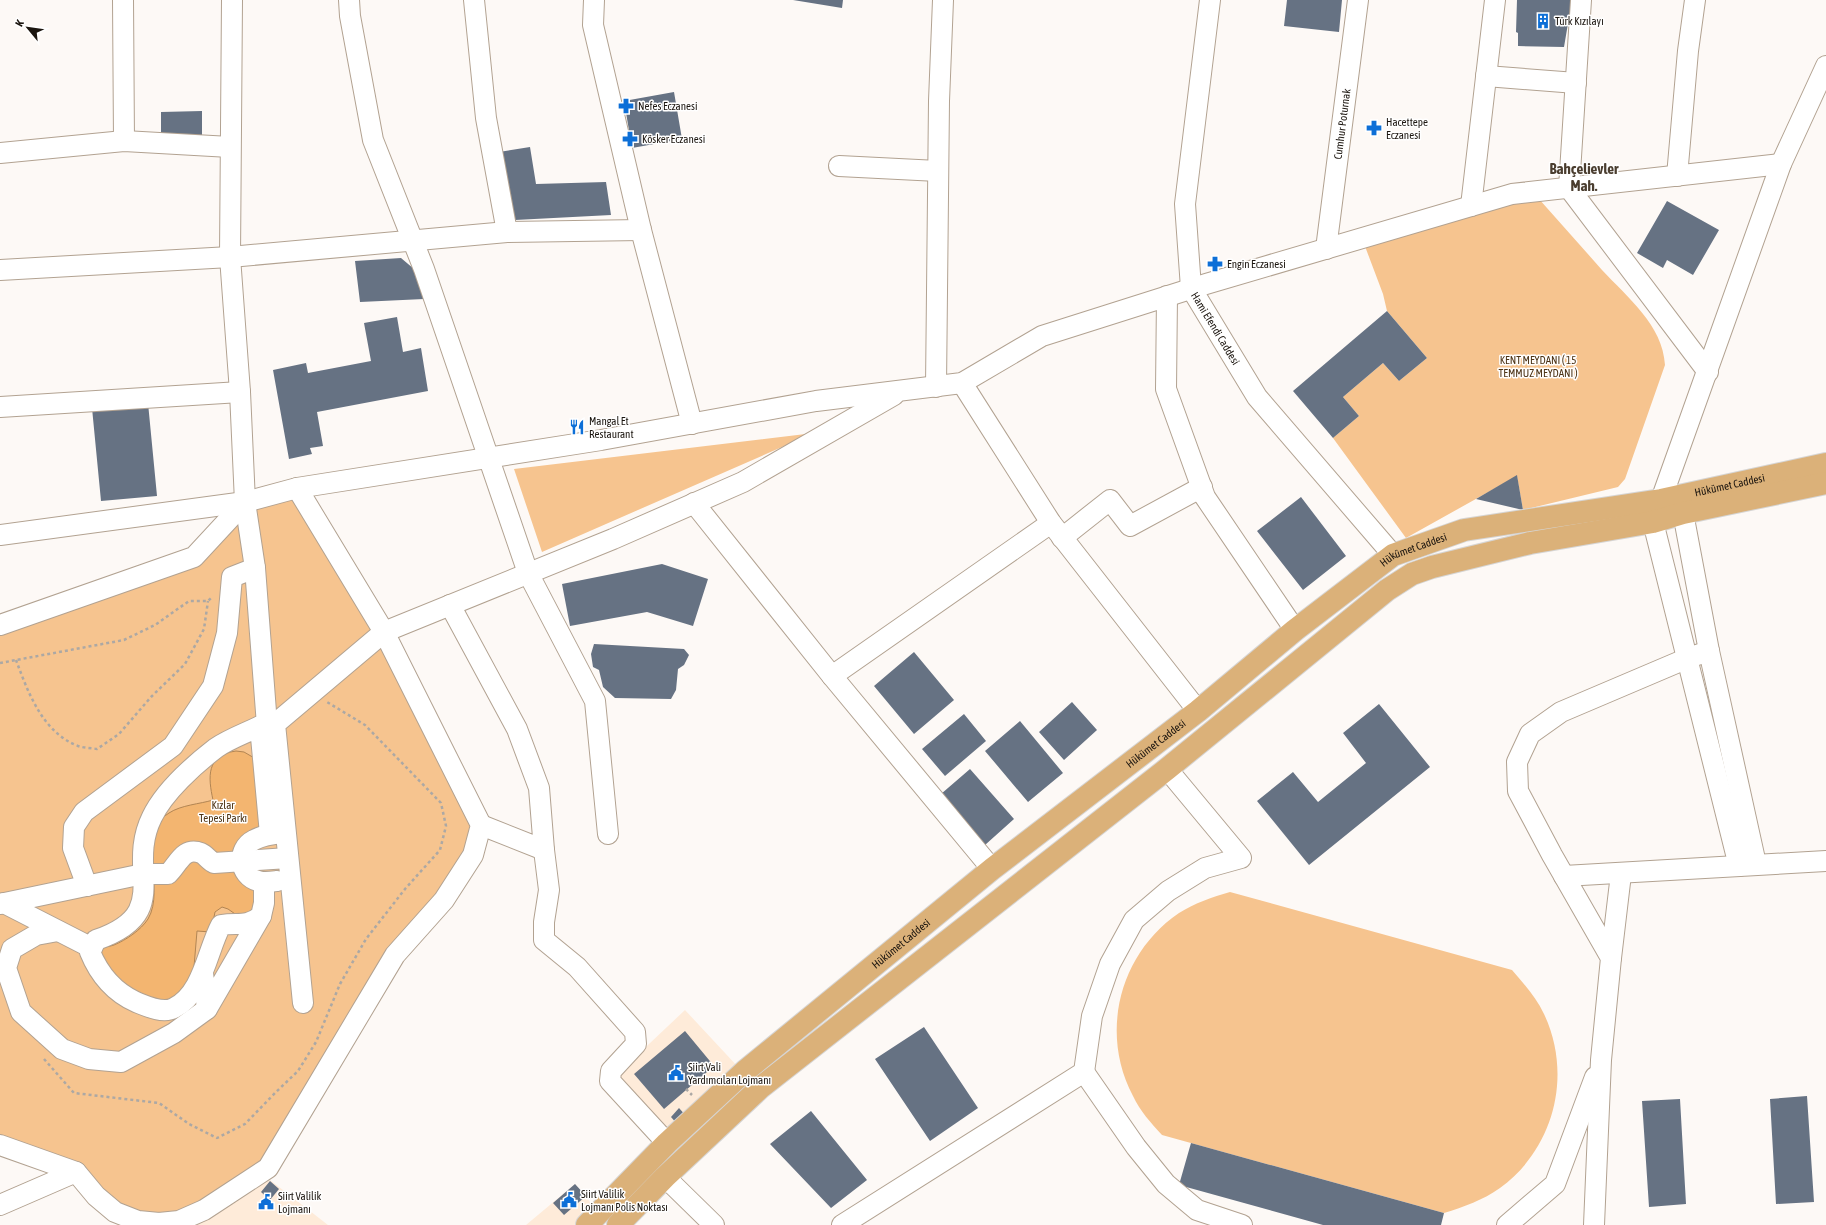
<svg xmlns="http://www.w3.org/2000/svg" width="1826" height="1225" font-family="'Asap Condensed',sans-serif">
  <style>
    .built { fill: #feebd9 }
    .green { fill: #f6c48f }
    .water { fill: #f3b570; stroke: #b28553 }
    .building { fill: #667283 }
    .lines { fill: none; stroke-linecap: round; stroke-linejoin: round }
    .minor-casing { stroke: #b2a291; stroke-width: 22 }
    .major-casing { stroke: #d6d5d4; stroke-width: 24 }
    .path { stroke: #aca8a4; stroke-width: 2.5; stroke-dasharray: 3 3; stroke-linecap: butt }
    .minor { stroke: #fff; stroke-width: 20 }
    .major { stroke: #dbb179; stroke-width: 22 }
    .labels { text-anchor: middle; stroke-width: 3; stroke-linejoin: round; paint-order: stroke }
    .poi-label { font-size: 11px; fill: #1b150f; stroke: #fff; text-anchor: start }
    .street-label { font-size: 11px; fill: #1b150f; stroke: #fff }
    .park-label { font-size: 11px; fill: #4c3315; stroke: #fff }
    .district-label { font-size: 15px; font-weight: bold; fill: #4a3d2f; stroke: #fff }
  </style>
  <rect width="100%" height="100%" fill="#fdf9f6"/>
  <path class="built" d="M685,1010L739,1068L667,1135L613,1078Z
    M270,1180L328,1225H196Z
    M575,1184L595,1208L578,1225H526Z"/>
  <path class="green" d="M1521,196L1539,199C1560,223 1581,246 1602,270C1627,297 1663,325 1665,365L1625,479L1618,487L1523,510L1517,476L1406,538L1333,438L1359,416L1343,397L1383,363L1399,381L1427,358L1387,311L1383,294L1363,241Z
    M814,433L542,552L514,469Z
    M297,488L481,825L473,855L395,955L268,1168L159,1223L96,1196L0,1145V625L194,557L245,502Z
    M1230,892L1512,970C1524,984 1536,997 1544,1014C1573,1075 1554,1149 1500,1188C1483,1200 1464,1207 1444,1213L1162,1135C1151,1123 1140,1111 1133,1096C1099,1032 1120,953 1179,913C1195,903 1212,897 1230,892Z"/>
  <path class="water" d="M236,751L244,752L256,759L264,834L247,838L260,886L252,913L238,916L228,909L222,907L215,912L211,932L197,931L193,979L180,995L168,1000L156,1001L132,992L110,975L99,956L100,949C105,946 109,947 114,945C126,940 141,930 148,919C166,889 135,832 169,813C181,805 200,804 213,800C208,777 206,755 236,751Z"/>
  <path class="building" d="M793,0H843L842,8Z
    M1287,0H1342L1339,32L1284,26Z
    M1517,0H1572L1564,47L1518,46V33L1516,32Z
    M674,92L682,139L632,148L624,101Z
    M202,111V136L161,137V112Z
    M530,147L536,184L606,182L611,215L515,220L512,218L499,152Z
    M1667,201L1719,230L1693,275L1667,260L1663,268L1637,253Z
    M401,258L414,269L424,299L360,302L355,261Z
    M1387,311L1427,358L1399,381L1383,363L1343,397L1359,416L1333,438L1293,391Z
    M397,317L403,352L421,348L428,391L317,412L323,446L310,448L312,454L289,459L273,370L306,363L308,373L371,361L364,323Z
    M148,403L157,496L101,501L92,408Z
    M1517,475L1523,510L1476,499Z
    M1301,497L1346,556L1303,590L1257,531Z
    M662,564L708,579L693,626L647,612L570,626L562,584Z
    M594,644L684,649L689,655L684,665L678,669L676,690L671,699L615,698L603,687L599,670L593,667L591,654Z
    M914,652L954,700L914,734L874,686Z
    M1072,702L1097,730L1064,760L1039,732Z
    M1379,704L1430,767L1309,865L1257,801L1293,772L1318,802L1366,763L1343,733Z
    M964,714L986,741L945,776L922,749Z
    M1020,721L1063,773L1028,802L985,751Z
    M970,769L1014,819L985,845L941,794Z
    M924,1027L978,1108L930,1141L875,1059Z
    M685,1031L714,1066L664,1109L634,1074Z
    M1807,1096L1814,1202L1776,1204L1770,1099Z
    M1680,1099L1686,1204L1649,1207L1642,1101Z
    M679,1108L687,1117L678,1125L671,1117Z
    M811,1111L867,1180L831,1208L770,1144Z
    M1191,1143L1444,1213L1441,1225H1323L1179,1185Z
    M270,1181L279,1189L270,1200L261,1192Z
    M575,1184L586,1196L564,1215L553,1203Z"/>
  <g class="lines">
    <defs>
      <g id="minor">
        <path d="M123,0L124,141"/>
        <path d="M349,0L350,16L373,140L424,269L528,573L595,701L608,834"/>
        <path d="M474,0L486,118L507,232"/>
        <path d="M594,0L593,25L641,230L692,424"/>
        <path id="s1" d="M1210,0L1185,204L1191,288L1257,397L1393,555"/>
        <path d="M1581,0L1569,188L1708,372"/>
        <path d="M1486,76L1576,83"/>
        <path d="M0,153L124,141L230,147"/>
        <path d="M839,166L938,171"/>
        <path d="M1677,176L1688,51L1695,0"/>
        <path d="M1471,206L1495,0"/>
        <path id="s2" d="M1326,249L1358,0"/>
        <path d="M0,270L230,257L507,232L641,230"/>
        <path d="M1167,296L1166,389L1205,497L1295,630"/>
        <path d="M962,383L1051,523L1198,711"/>
        <path d="M936,387L939,101L943,0"/>
        <path d="M0,407L240,392"/>
        <path d="M1661,500L1781,164L1826,66"/>
        <path d="M694,503L832,676L992,869"/>
        <path d="M1683,513L1709,651L1756,864"/>
        <path d="M1653,522L1739,866"/>
        <path d="M0,535L245,502L297,488L601,440L816,401L962,383L1042,336L1206,284L1512,194L1781,164"/>
        <path d="M1062,538L1110,500L1130,526L1202,487"/>
        <path d="M255,568L267,725"/>
        <path d="M450,605L517,729L539,788L544,850L481,825"/>
        <path d="M0,625L194,557L245,502"/>
        <path d="M832,676L1051,523"/>
        <path d="M544,850L549,890L544,922V940L577,967L635,1032L636,1044L611,1071L610,1081L667,1143"/>
        <path d="M1564,876L1826,861"/>
        <path d="M277,881C270,882 264,883 258,881C239,876 236,849 254,840C263,835 274,834 284,833"/>
        <path d="M264,883V903L261,916C245,928 239,922 221,925C207,951 203,994 174,1008C163,1014 146,1006 136,1002C114,992 99,974 90,952L96,940C175,913 125,871 152,817C164,792 194,765 216,748C229,739 246,733 260,726L270,834"/>
        <path d="M87,886L73,848L74,827L84,812L173,746L213,686L227,633L232,577L255,568L245,502L240,392L230,257L232,0"/>
        <path d="M4,903L92,948"/>
        <path d="M0,904L143,874H168C178,865 183,846 201,853C206,855 209,861 214,863L288,858"/>
        <path d="M58,931L36,935L12,949L6,968L21,1012L62,1049L89,1059L121,1062L174,1033L207,1009"/>
        <path d="M1611,958L1621,874"/>
        <path d="M203,973L207,1009L261,916"/>
        <path d="M303,1003L275,724L384,632L613,539L743,482L894,395"/>
        <path d="M1084,1072L1136,1147L1166,1184L1197,1210L1242,1225"/>
        <path d="M0,1145L76,1172L96,1196L115,1212L138,1221L159,1223L179,1221L204,1210L268,1168L395,955L444,900L473,855L481,825L384,632L297,488"/>
        <path d="M665,1177L714,1225"/>
        <path d="M0,1205L76,1172"/>
        <path d="M842,1225L1084,1072L1092,1016L1110,964L1134,920L1168,891L1205,868L1241,858L1167,769"/>
        <path d="M1507,1225L1555,1184L1595,1077"/>
        <path d="M1594,1225L1601,1060L1611,958L1552,855L1518,791L1517,762L1530,734L1561,712L1688,658L1709,651"/>
      </g>
      <g id="major">
        <path id="s3" d="M587,1225L667,1143L745,1071L992,869L1198,711L1295,630L1393,555L1464,530L1661,500L1826,464"/>
        <path d="M618,1225L665,1177L761,1087L1167,769L1387,590L1412,574L1432,567L1530,543L1653,522L1683,513L1826,483"/>
      </g>
    </defs>
    <use href="#minor" class="minor-casing"/>
    <use href="#major" class="major-casing"/>
    <path class="path" d="M16,660C28,692 42,732 78,746C84,748 91,748 97,749L119,734L151,697L185,664L204,629L208,601
      M0,663L124,640L155,625L189,601H208L212,597
      M44,1059L74,1093L159,1103L189,1124L217,1138L245,1124L276,1092L298,1071L316,1042L340,984L366,939L405,889L440,850L446,826L441,803L365,725L327,702
      M686,1089L692,1095"/>
    <use href="#minor" class="minor"/>
    <use href="#major" class="major"/>
  </g>
  <defs>
    <symbol id="building-bare" viewBox="-9 -9 18 18"><path d="M-4-6H4V6H1V3H-1V6H-4ZM-2.5-4.3h1.7v1.8h-1.7ZM.8-4.3h1.7v1.8H.8ZM-2.5-1h1.7V.8h-1.7ZM.8-1h1.7V.8H.8Z" fill="#0d6fd7" stroke="#fff" stroke-width="2.5" paint-order="stroke"/></symbol>
    <symbol id="pharmacy-bare" viewBox="-9 -9 18 18"><path d="M-2-6h4v4h4v4h-4v4h-4v-4h-4v-4h4Z" fill="#0d6fd7" stroke="#fff" stroke-width="2.5" paint-order="stroke"/></symbol>
    <symbol id="restaurant-bare" viewBox="-9 -9 18 18"><path d="M-5-6h1v4h1v-4h1v4h1v-4h1v5L-1.5 .5V6h-2V.5L-5-1ZM5-6V6H3V1.5H1.5Q1.5-4 5-6Z" fill="#0d6fd7" stroke="#fff" stroke-width="2.5" paint-order="stroke"/></symbol>
    <symbol id="civic-bare" viewBox="-9 -9 18 18"><path d="M-.6-6.5H3V-4.5H.6V-3L4-1V1h2V6H-6V1h2V-1L-.6-3ZM-1.2 2.5V6h2.4V2.5Z" fill="#0d6fd7" stroke="#fff" stroke-width="2.5" paint-order="stroke"/></symbol>
  </defs>
  <g fill-rule="evenodd">
    <use href="#building-bare" x="1532" y="10" width="22" height="22"/>
    <use href="#pharmacy-bare" x="615" y="95" width="22" height="22"/>
    <use href="#pharmacy-bare" x="1363" y="117" width="22" height="22"/>
    <use href="#pharmacy-bare" x="619" y="128" width="22" height="22"/>
    <use href="#pharmacy-bare" x="1204" y="253" width="22" height="22"/>
    <use href="#restaurant-bare" x="566" y="416" width="22" height="22"/>
    <use href="#civic-bare" x="665" y="1062" width="22" height="22"/>
    <use href="#civic-bare" x="558" y="1189" width="22" height="22"/>
    <use href="#civic-bare" x="255" y="1191" width="22" height="22"/>
  </g>
  <g class="labels">
    <g class="poi-label">
      <text x="1555" y="25">Türk Kızılayı</text>
      <text x="638" y="110">Nefes Eczanesi</text>
      <text x="1386" y="126">Hacettepe<tspan x="1386" dy="13">Eczanesi</tspan></text>
      <text x="642" y="143">Kösker Eczanesi</text>
      <text x="1227" y="268">Engin Eczanesi</text>
      <text x="589" y="425">Mangal Et<tspan x="589" dy="13">Restaurant</tspan></text>
      <text x="688" y="1071">Siirt Vali<tspan x="688" dy="13">Yardımcıları Lojmanı</tspan></text>
      <text x="581" y="1198">Siirt Valilik<tspan x="581" dy="13">Lojmanı Polis Noktası</tspan></text>
      <text x="278" y="1200">Siirt Valilik<tspan x="278" dy="13">Lojmanı</tspan></text>
    </g>
    <g class="street-label">
      <text dy="4" stroke="none"><textPath href="#s2" startOffset="126">Cumhur Poturnak</textPath></text>
      <text dy="4" stroke="none"><textPath href="#s1" startOffset="337">Hami Efendi Caddesi</textPath></text>
      <text dy="4" stroke="none"><textPath href="#s3" startOffset="1394">Hükümet Caddesi</textPath></text>
      <text dy="4" stroke="none"><textPath href="#s3" startOffset="1070">Hükümet Caddesi</textPath></text>
      <text dy="4" stroke="none"><textPath href="#s3" startOffset="746">Hükümet Caddesi</textPath></text>
      <text dy="4" stroke="none"><textPath href="#s3" startOffset="422">Hükümet Caddesi</textPath></text>
    </g>
    <g class="park-label">
      <text x="1538" y="364">KENT MEYDANI ( 15<tspan x="1538" dy="13">TEMMUZ MEYDANI )</tspan></text>
      <text x="223" y="809">Kızlar<tspan x="223" dy="13">Tepesi Parkı</tspan></text>
    </g>
    <g class="district-label">
      <text x="1584" y="174">Bahçelievler<tspan x="1584" dy="17">Mah.</tspan></text>
    </g>
  </g>
  <g transform="translate(28 28) rotate(299)" stroke="#ffffff" stroke-width="3" paint-order="stroke">
  <path d="M0-3L7 15L0 10L-7 15Z" fill="#1b150f"/>
  <text y="-6" font-size="11" font-weight="bold" text-anchor="middle" fill="#1b150f">K</text>
  </g>
</svg>
